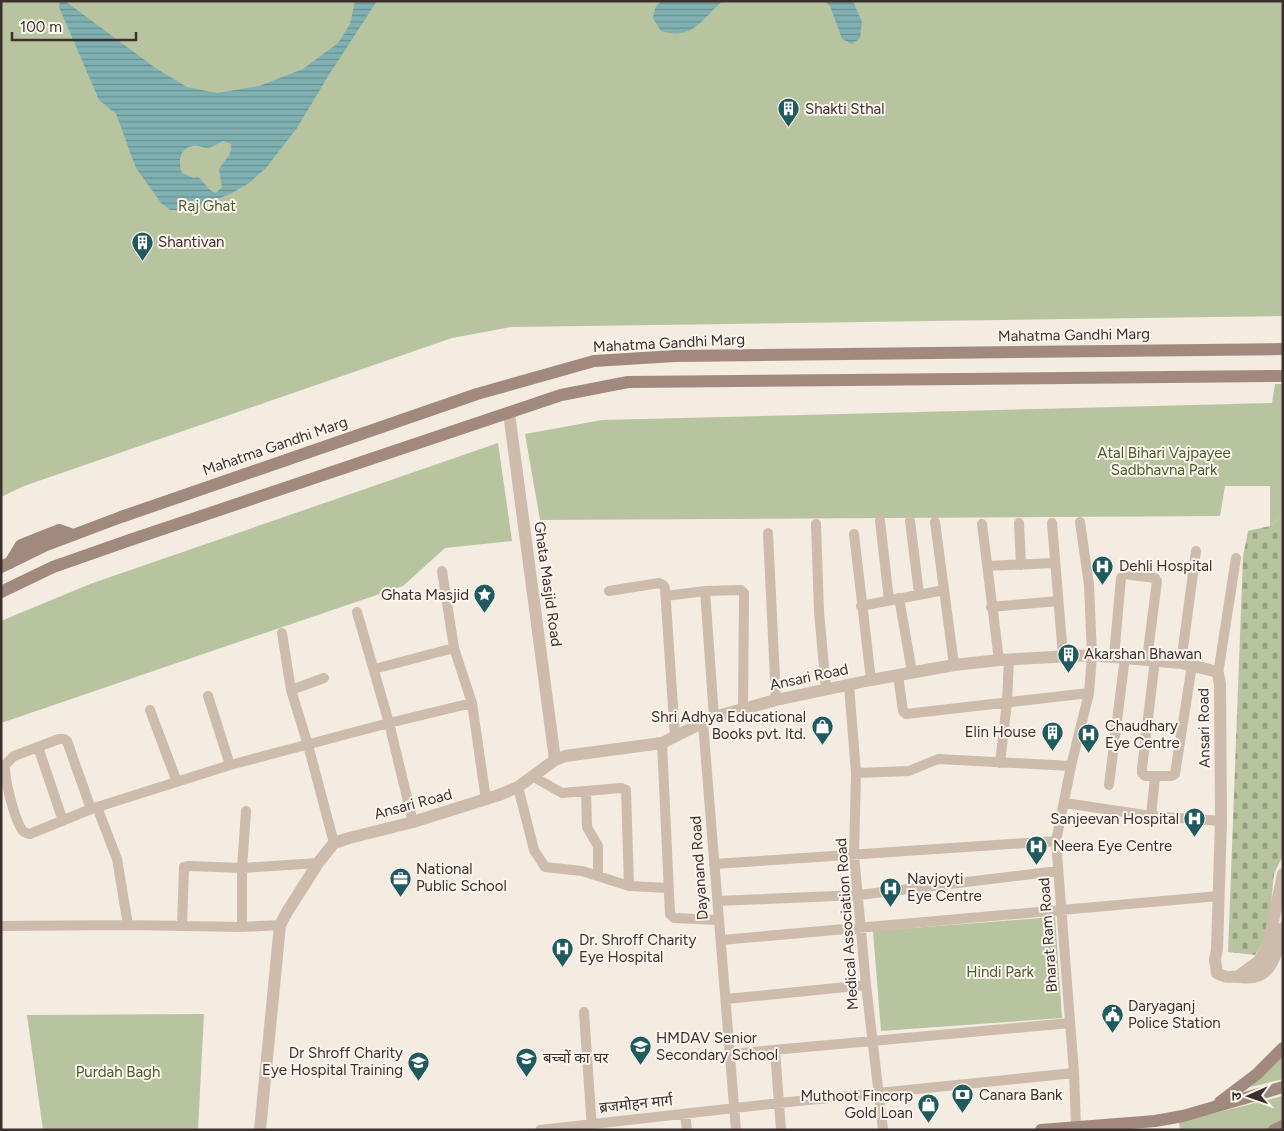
<svg xmlns="http://www.w3.org/2000/svg" width="1284" height="1131" font-family="Figtree,'Noto Sans Devanagari',sans-serif">
  <style>
    .green { fill: #b8c4a0 }
    .cemetery { fill: url(#cemetery-stones) }
    .water { fill: url(#water-rules); fill-rule: evenodd }
    .lines { fill: none; stroke-linecap: round; stroke-linejoin: round }
    .minor { stroke: #cdbbac; stroke-width: 10 }
    .tertiary { stroke: #cdbbac; stroke-width: 12 }
    .secondary { stroke: #a18a7d; stroke-width: 12 }
    .labels { text-anchor: middle; stroke-width: 4; stroke-linejoin: round; paint-order: stroke }
    .poi-label { font-size: 15px; fill: #3b302b; stroke: #fbf5ee; text-anchor: start }
    .park-label { font-size: 15px; fill: #4a5a2e; stroke: #fbf5ee }
    .street-label { font-size: 15px; fill: #3b302b; stroke: #fbf5ee }
  </style>
  <defs>
    <pattern id="cemetery-stones" width="16" height="16" patternUnits="userSpaceOnUse" patternTransform="scale(1.25)"><rect width="16" height="16" fill="#b8c4a0"/><path d="M2 7V4a2 2 0 0 1 4 0v3zM10 15v-3a2 2 0 0 1 4 0v3z" fill="#97a083"/></pattern>
    <pattern id="water-rules" width="6" height="5" patternUnits="userSpaceOnUse" patternTransform="scale(1.25)"><rect width="6" height="5" fill="#7fb0b2"/><path d="M0 2.5h6" fill="none" stroke="#699091"/></pattern>
  </defs>
  <rect width="100%" height="100%" fill="#f4ebe1"/>
  <path class="green" d="M1,1H1283V316L511,327L452,338L24,486L1,497Z
    M1275,384H1283V515L1270,526V486H1225L1220,516L540,520L525,434L602,420L1272,403Z
    M498,443L512,541L445,548L403,586L1,723V621L90,584Z
    M1055,917L1062,1018L881,1031L873,931Z
    M204,1014L198,1130H43L27,1015Z
    M1283,1047V1079L1251,1087Z
    M1283,1096V1124L1264,1130L1180,1129L1179,1122Z"/>
  <path class="cemetery" d="M1283,515V855L1274,874L1268,934L1255,955L1228,952L1243,557L1248,531L1270,526Z"/>
  <path class="water" d="M60,1H65L157,69L187,87L217,93L259,86L303,69L338,43L350,24L355,1H377L327,78L297,128L266,168L249,183L232,193L192,210H170L161,203L136,168L116,114L99,100L59,7ZM223,141L231,144V150L229,155L219,169L222,187L216,193C207,190 205,182 198,177L194,178L182,173C178,163 179,149 192,146C197,144 203,148 208,148C213,147 219,143 223,141Z
    M661,1H723C701,19 693,41 661,31L653,18L655,8Z
    M824,1H853L862,22L860,38L852,44L842,39L830,6Z"/>
  <g class="lines">
    <path class="minor" d="M880,521L889,600
      M910,521L919,594
      M935,522L954,665
      M1019,523L1021,565
      M1052,523L1063,656
      M816,524L819,612L826,689
      M982,524L999,660
      M768,533L776,700
      M854,534L871,680
      M987,566L1054,563
      M442,571L454,648L472,703L486,800
      M609,591L659,583L663,585L665,588L675,737
      M705,591L741,590L744,593L743,709
      M666,596L705,591L714,717
      M899,598L912,672
      M861,606L944,590
      M991,607L1058,601
      M357,612L389,723L413,822
      M282,633L291,690L308,745L334,843
      M1114,656L1121,578L1124,574L1155,578L1157,581L1147,659
      M1155,660L1142,768V773L1145,776H1171L1175,774L1192,665
      M1181,663L1196,551
      M374,669L454,648
      M1218,674L1236,558
      M898,675L903,711L906,714L1089,693
      M849,685L856,773L854,855L866,985L883,1130
      M291,690L324,678
      M208,696L230,765
      M150,710L177,782
      M703,723L736,1130
      M662,743L670,914L674,918L718,920
      M38,747L63,821
      M1000,763L1007,702L1009,659
      M856,773L909,771L938,759L1071,766
      M532,776L562,793L621,788L626,790L629,886
      M1109,785L1125,657
      M518,787L534,850L545,867L582,871L629,886L668,888
      M586,791L587,827L598,846V876
      M1065,803L1151,816L1221,821
      M97,807L117,859L128,925
      M91,809L67,741L64,739H59L14,756L5,765C4,778 15,822 23,831C26,834 27,833 30,834L91,809L230,765L389,723L472,703
      M1151,816L1155,777
      M714,864L1056,841
      M718,901L859,895L1058,871
      M1,926L128,925L242,927L280,925
      M182,926L184,867L189,866L242,868L318,863
      M242,927V868L246,811
      M721,940L1219,896
      M726,999L866,985
      M584,1012L592,1129
      M775,1050L781,1130
      M730,1054L1070,1023
      M685,1114L687,1130
      M1076,1127L1074,1073L1056,841L1071,766L1089,693L1092,655L1089,585L1080,522
      M540,1130L779,1103L1074,1073"/>
    <path class="tertiary" d="M509,413L555,760
      M1237,977L1259,961L1268,945L1283,874
      M260,1130L280,925L287,912L318,863L334,843L349,838L413,822L499,795L518,787L555,760L565,756L662,743L714,717L776,700L871,680L954,665L999,660L1092,655L1181,663L1214,671L1218,674L1220,684L1221,821L1217,949L1215,960L1217,973C1228,979 1230,976 1240,977C1273,982 1276,953 1283,928"/>
    <path class="secondary" d="M10,563L21,545L59,530L73,535
      M1,567L44,546L121,517L477,394L594,361L675,356L1283,349
      M1,592L53,567L130,540L561,395L628,382L1283,376
      M1220,1102L1257,1074L1283,1048
      M1041,1130L1155,1121L1183,1116L1283,1087
      M1274,1130L1283,1126"/>
  </g>
  <defs>
    <symbol id="building-pin" viewBox="-11 -11 22 30"><path d="M0 17L-7.5 6A9.5 9.5 0 1 1 7.5 6Z" fill="#1f5a5e" stroke="#fbf5ee"/><path d="M-4-6H4V6H1V3H-1V6H-4ZM-2.5-4.3h1.7v1.8h-1.7ZM.8-4.3h1.7v1.8H.8ZM-2.5-1h1.7V.8h-1.7ZM.8-1h1.7V.8H.8Z" fill="#fff"/></symbol>
    <symbol id="hospital-pin" viewBox="-11 -11 22 30"><path d="M0 17L-7.5 6A9.5 9.5 0 1 1 7.5 6Z" fill="#1f5a5e" stroke="#fbf5ee"/><path d="M-5-5h3v3.5h4V-5h3V5h-3V1.5h-4V5h-3Z" fill="#fff"/></symbol>
    <symbol id="sight-pin" viewBox="-11 -11 22 30"><path d="M0 17L-7.5 6A9.5 9.5 0 1 1 7.5 6Z" fill="#1f5a5e" stroke="#fbf5ee"/><path d="M0-6L1.8-2.2L6-1.7L2.9 1.2L3.7 5.4L0 3.3L-3.7 5.4L-2.9 1.2L-6-1.7L-1.8-2.2Z" fill="#fff"/></symbol>
    <symbol id="shop-pin" viewBox="-11 -11 22 30"><path d="M0 17L-7.5 6A9.5 9.5 0 1 1 7.5 6Z" fill="#1f5a5e" stroke="#fbf5ee"/><path d="M-5-2.5h2.3a2.7 3.5 0 0 1 5.4 0H5L5.5 6h-11ZM-1.5-2.5h3a1.5 2.3 0 0 0-3 0Z" fill="#fff"/></symbol>
    <symbol id="office-pin" viewBox="-11 -11 22 30"><path d="M0 17L-7.5 6A9.5 9.5 0 1 1 7.5 6Z" fill="#1f5a5e" stroke="#fbf5ee"/><path d="M-6-3h4V-5.5h4V-3h4V5H-6ZM-1-4.5V-3h2v-1.5ZM-6 0V1H6V0Z" fill="#fff"/></symbol>
    <symbol id="civic-pin" viewBox="-11 -11 22 30"><path d="M0 17L-7.5 6A9.5 9.5 0 1 1 7.5 6Z" fill="#1f5a5e" stroke="#fbf5ee"/><path d="M-.6-6.5H3V-4.5H.6V-3L4-1V1h2V6H-6V1h2V-1L-.6-3ZM-1.2 2.5V6h2.4V2.5Z" fill="#fff"/></symbol>
    <symbol id="school-pin" viewBox="-11 -11 22 30"><path d="M0 17L-7.5 6A9.5 9.5 0 1 1 7.5 6Z" fill="#1f5a5e" stroke="#fbf5ee"/><path d="M0-5L7-2L0 1L-7-2ZM-4 1L0 2.5L4 1V4Q0 6-4 4Z" fill="#fff"/></symbol>
    <symbol id="bank-pin" viewBox="-11 -11 22 30"><path d="M0 17L-7.5 6A9.5 9.5 0 1 1 7.5 6Z" fill="#1f5a5e" stroke="#fbf5ee"/><path d="M-6-4H6V4H-6ZM0-2.3a2.3 2.3 0 1 0 0 4.6a2.3 2.3 0 1 0 0-4.6Z" fill="#fff"/></symbol>
  </defs>
  <g fill-rule="evenodd">
    <use href="#building-pin" x="776" y="96" width="25" height="34"/>
    <use href="#building-pin" x="130" y="230" width="25" height="34"/>
    <use href="#hospital-pin" x="1090" y="554" width="25" height="34"/>
    <use href="#sight-pin" x="472" y="582" width="25" height="34"/>
    <use href="#building-pin" x="1056" y="642" width="25" height="34"/>
    <use href="#shop-pin" x="810" y="714" width="25" height="34"/>
    <use href="#building-pin" x="1040" y="720" width="25" height="34"/>
    <use href="#hospital-pin" x="1076" y="722" width="25" height="34"/>
    <use href="#hospital-pin" x="1182" y="806" width="25" height="34"/>
    <use href="#hospital-pin" x="1024" y="834" width="25" height="34"/>
    <use href="#office-pin" x="388" y="866" width="25" height="34"/>
    <use href="#hospital-pin" x="878" y="876" width="25" height="34"/>
    <use href="#hospital-pin" x="550" y="936" width="25" height="34"/>
    <use href="#civic-pin" x="1100" y="1002" width="25" height="34"/>
    <use href="#school-pin" x="628" y="1034" width="25" height="34"/>
    <use href="#school-pin" x="514" y="1046" width="25" height="34"/>
    <use href="#school-pin" x="406" y="1050" width="25" height="34"/>
    <use href="#bank-pin" x="950" y="1082" width="25" height="34"/>
    <use href="#shop-pin" x="916" y="1092" width="25" height="34"/>
  </g>
  <g class="labels">
    <g class="poi-label">
      <text x="805" y="114">Shakti Sthal</text>
      <text x="158" y="247">Shantivan</text>
      <text x="1119" y="571">Dehli Hospital</text>
      <text x="469" y="600" text-anchor="end">Ghata Masjid</text>
      <text x="1084" y="659">Akarshan Bhawan</text>
      <text x="806" y="722" text-anchor="end">Shri Adhya Educational<tspan x="806" dy="17">Books pvt. ltd.</tspan></text>
      <text x="1105" y="731">Chaudhary<tspan x="1105" dy="17">Eye Centre</tspan></text>
      <text x="1036" y="737" text-anchor="end">Elin House</text>
      <text x="1179" y="824" text-anchor="end">Sanjeevan Hospital</text>
      <text x="1053" y="851">Neera Eye Centre</text>
      <text x="416" y="874">National<tspan x="416" dy="17">Public School</tspan></text>
      <text x="907" y="884">Navjoyti<tspan x="907" dy="17">Eye Centre</tspan></text>
      <text x="579" y="945">Dr. Shroff Charity<tspan x="579" dy="17">Eye Hospital</tspan></text>
      <text x="1128" y="1011">Daryaganj<tspan x="1128" dy="17">Police Station</tspan></text>
      <text x="656" y="1043">HMDAV Senior<tspan x="656" dy="17">Secondary School</tspan></text>
      <text x="403" y="1058" text-anchor="end">Dr Shroff Charity<tspan x="403" dy="17">Eye Hospital Training</tspan></text>
      <text x="543" y="1063">बच्चों का घर</text>
      <text x="979" y="1100">Canara Bank</text>
      <text x="913" y="1101" text-anchor="end">Muthoot Fincorp<tspan x="913" dy="17">Gold Loan</tspan></text>
    </g>
    <g class="park-label">
      <text x="207" y="211">Raj Ghat</text>
      <text x="1164" y="458">Atal Bihari Vajpayee<tspan x="1164" dy="17">Sadbhavna Park</tspan></text>
      <text x="1000" y="977">Hindi Park</text>
      <text x="118" y="1077">Purdah Bagh</text>
    </g>
    <g class="street-label">
      <text transform="translate(1074 335) rotate(-1)" y="5">Mahatma Gandhi Marg</text>
      <text transform="translate(669 343) rotate(-3)" y="5">Mahatma Gandhi Marg</text>
      <text transform="translate(275 446) rotate(-19)" y="5">Mahatma Gandhi Marg</text>
      <text transform="translate(548 584) rotate(82)" y="5">Ghata Masjid Road</text>
      <text transform="translate(809 677) rotate(-12)" y="5">Ansari Road</text>
      <text transform="translate(1204 728) rotate(-91)" y="5">Ansari Road</text>
      <text transform="translate(413 804) rotate(-15)" y="5">Ansari Road</text>
      <text transform="translate(699 868) rotate(-94)" y="5">Dayanand Road</text>
      <text transform="translate(847 924) rotate(-94)" y="5">Medical Association Road</text>
      <text transform="translate(1048 935) rotate(-94)" y="5">Bharat Ram Road</text>
      <text transform="translate(636 1104) rotate(-6)" y="5">ब्रजमोहन मार्ग</text>
    </g>
  </g>
  <rect width="1284" height="1131" fill="none" stroke="#3b302b" stroke-width="5"/>
  <g transform="translate(1249 1096) rotate(268)" stroke="#fbf5ee" stroke-width="4" paint-order="stroke">
  <path d="M0-4L9 19L0 12L-9 19Z" fill="#3b302b"/>
  <text y="-8" font-size="14" font-weight="bold" text-anchor="middle" fill="#3b302b">उ</text>
  </g>
  <path d="M12 32v8h124v-8" fill="none" stroke="#3b302b" stroke-width="2.5"/>
  <text x="20" y="32" font-size="15" fill="#3b302b" stroke="#fbf5ee" stroke-width="4" paint-order="stroke">100 m</text>
</svg>
